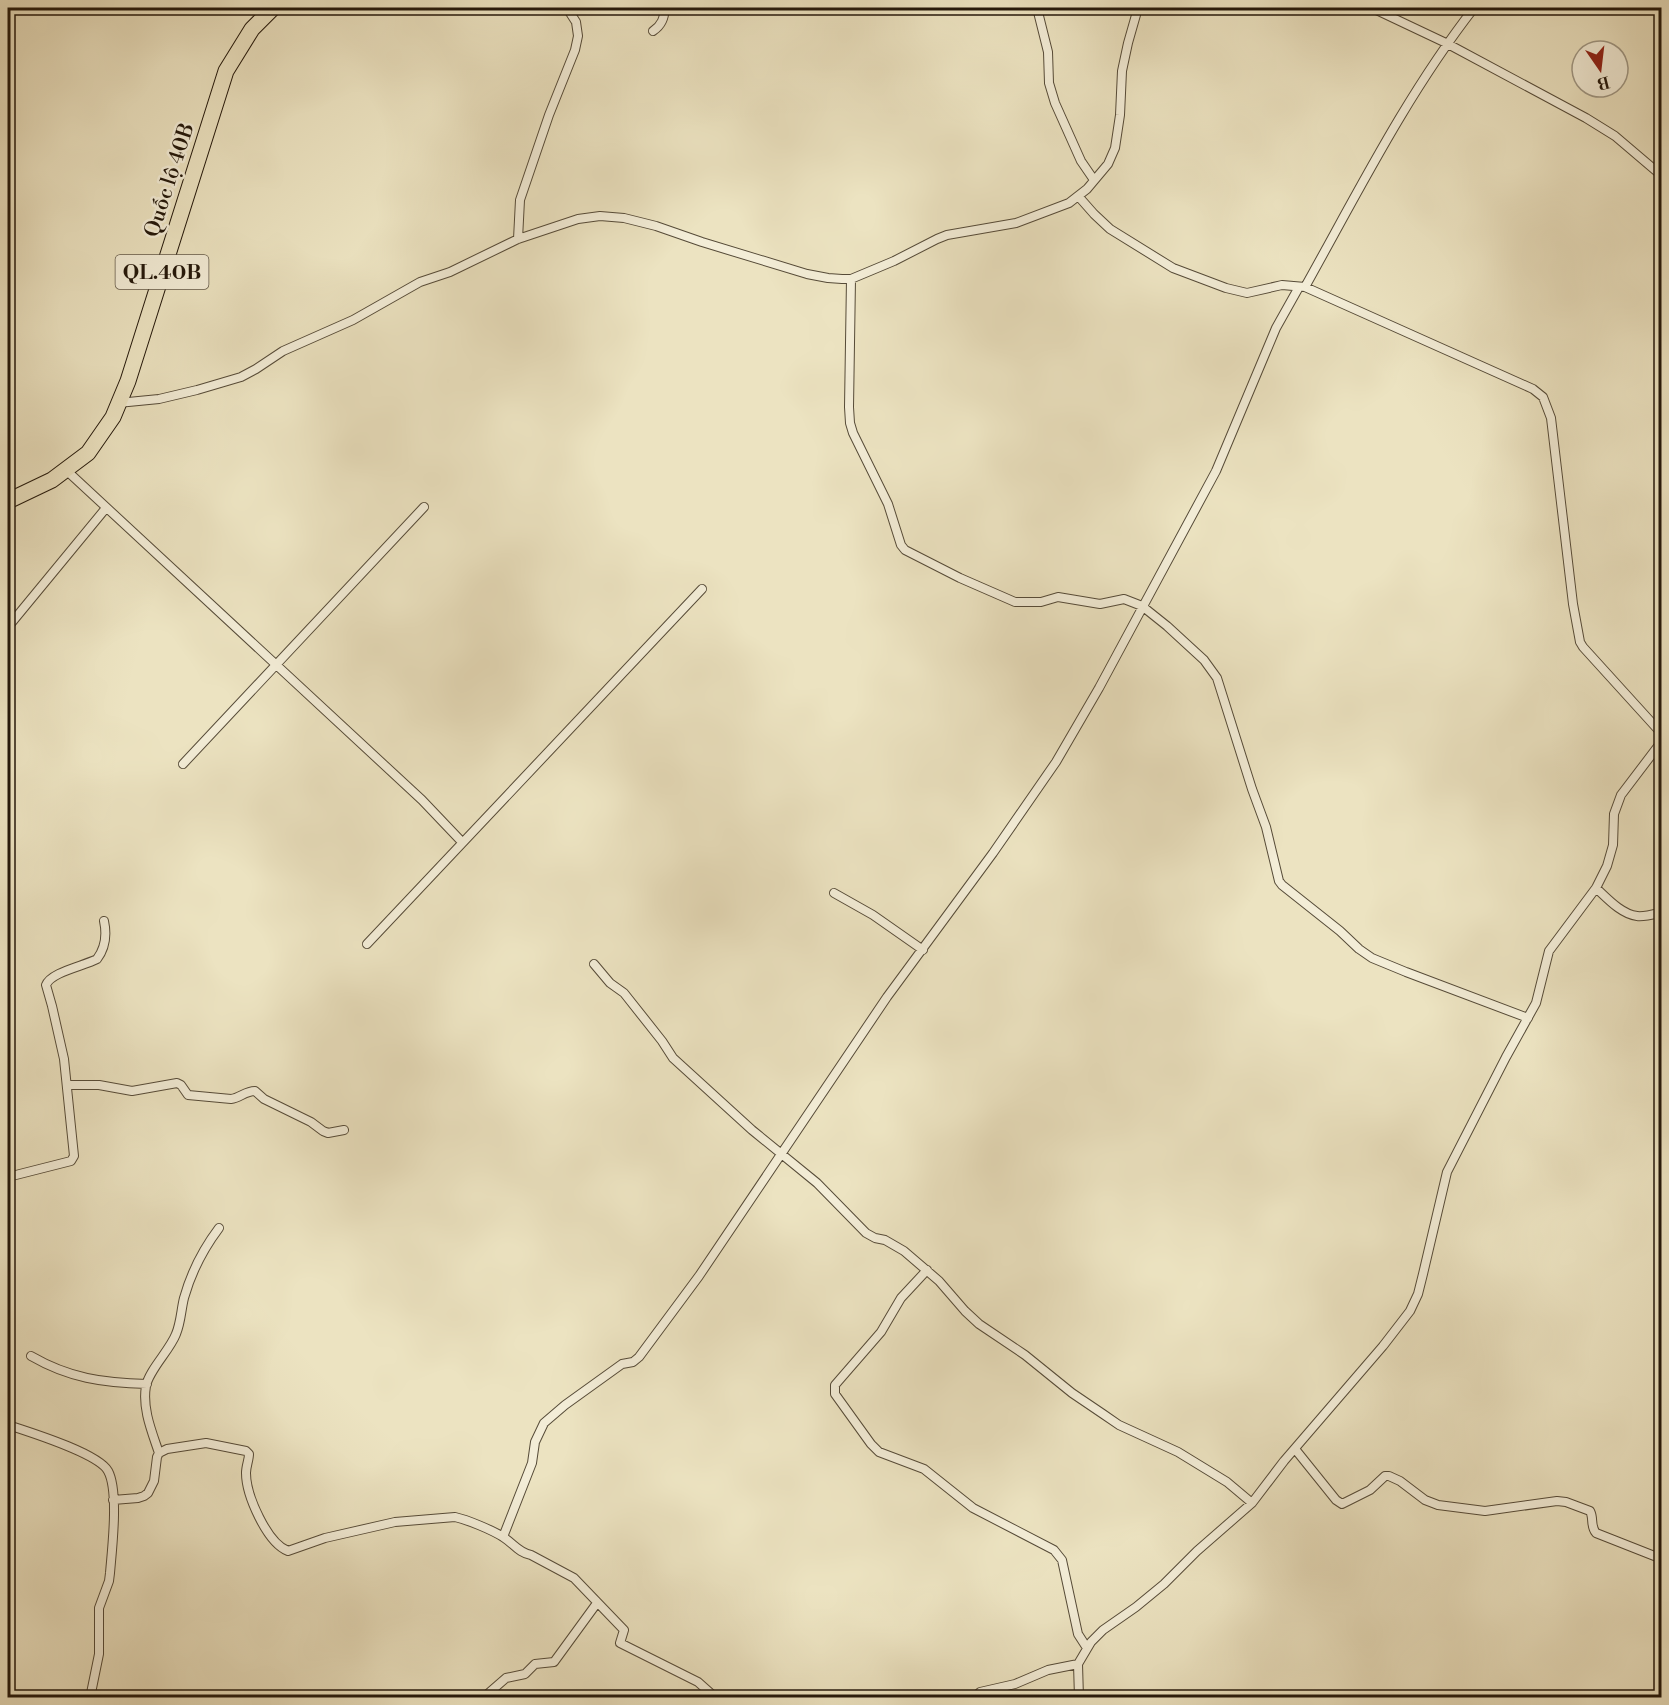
<svg xmlns="http://www.w3.org/2000/svg" width="1669" height="1705" font-family="'Libre Bodoni',serif">
  <style>
    .lines { fill: none; stroke-linecap: round; stroke-linejoin: round }
    .street-casing { stroke: #564b38; stroke-width: 10 }
    .highway-casing { stroke: #24180b; stroke-width: 17 }
    .street { stroke: #f3edd7; stroke-width: 8 }
    .highway { stroke: #ece3c1; stroke-width: 15 }
    .labels { text-anchor: middle; stroke-width: 5; stroke-linejoin: round; paint-order: stroke }
    .shield { fill: #f3edd7; stroke: #625848; stroke-width: 1.5 }
    .shield-label { font-size: 20px; font-weight: bold; fill: #24180b }
    .street-label { font-size: 21px; fill: #24180b; stroke: #f3edd7 }
  </style>
  <rect width="100%" height="100%" fill="#ece3c1"/>
  <filter id="stains"><feTurbulence type="fractalNoise" baseFrequency=".00333" numOctaves="4"/><feColorMatrix values="0 0 0 0 .2 0 0 0 0 .09 0 0 0 0 .02 0 0 0 .5 -.17"/></filter>
  <radialGradient id="worn" r=".72"><stop offset=".6" stop-color="#630" stop-opacity="0"/><stop offset="1" stop-color="#630" stop-opacity=".3"/></radialGradient>
  <g class="lines">
    <defs>
      <path id="street" d="M1037,8L1048,52L1049,83L1055,103L1081,161L1094,180
        M1372,8L1446,43L1586,118L1615,136L1662,176
        M653,31C662,25 664,18 665,8
        M1079,197L1094,214L1110,229L1173,268L1226,288L1247,293L1282,285L1305,287L1533,389L1543,397L1551,418L1573,604L1580,642L1583,647L1662,734
        M518,239L520,200L549,115L575,50L578,36L576,22L567,8
        M851,279L849,407L850,423L853,433L888,504L901,545L905,550L960,578L1015,602H1041L1058,597L1100,604L1124,599L1142,606L1167,626L1204,660L1217,678L1252,789L1266,827L1279,881L1282,885L1340,931L1359,949L1372,958L1406,972L1528,1018
        M1305,287C1358,192 1407,94 1474,8
        M118,403L159,399L197,390L241,377L256,369L283,351L353,320L420,282L450,272L518,239L578,219L600,216L624,218L656,226L702,242L807,274L828,278L842,279H851L894,261L937,239L947,235L1016,223L1069,203L1087,189L1108,164L1115,148L1120,115L1122,71L1128,43L1138,8
        M66,470L422,800L462,842
        M8,627L106,508
        M183,764L424,507
        M1596,888C1607,898 1621,914 1637,916C1645,917 1654,914 1662,912
        M834,893L873,915L923,950
        M367,944L702,589
        M594,964L610,983L624,993L662,1041L673,1058L752,1130L817,1183L866,1233L875,1238L885,1240L904,1251L939,1281L965,1311L979,1324L1025,1355L1072,1393L1103,1414L1119,1425L1178,1452L1227,1482L1252,1503
        M67,1085H99L132,1091L177,1083L181,1085L188,1095L231,1099C240,1098 245,1091 255,1091L264,1099L311,1122L323,1131L328,1133L344,1130
        M8,1177L71,1161L74,1156L64,1059L52,1006L46,985C51,972 84,966 97,959C106,947 107,935 104,921
        M927,1270L901,1298L881,1332L835,1385V1394L871,1444L879,1452L924,1469L973,1508L1054,1550L1062,1560L1078,1634L1087,1648
        M31,1356C69,1378 103,1383 147,1384
        M8,1425C29,1432 98,1453 108,1471C119,1491 112,1549 110,1573L109,1581L99,1608V1654L90,1698
        M1295,1449L1336,1500L1342,1504L1370,1490L1385,1476H1389L1400,1481L1425,1500L1438,1505L1485,1511L1557,1501L1566,1502L1590,1511C1594,1518 1590,1526 1596,1533L1662,1559
        M159,1453C152,1432 142,1409 146,1386C149,1370 170,1350 176,1334C181,1322 181,1310 184,1298C191,1273 204,1248 219,1228
        M113,1500L138,1498L144,1496L148,1493L154,1481L157,1457L159,1453L167,1449L206,1443L246,1451L249,1454C249,1460 246,1466 246,1473C246,1495 267,1543 288,1551L325,1538L395,1522L455,1517C468,1520 492,1530 503,1537C513,1543 519,1553 531,1555L574,1578L624,1630L620,1643L698,1682L716,1698
        M503,1537L532,1463L535,1442L544,1423L565,1405L622,1364L633,1362L639,1357L699,1276L887,997L993,853L1056,762L1099,688L1216,471L1276,328L1299,287
        M483,1698L506,1678L525,1674L535,1664L554,1662L597,1603
        M974,1698L980,1692L1015,1684L1048,1670L1078,1664
        M1079,1698L1078,1664L1091,1642L1103,1630L1136,1607L1164,1584L1197,1551L1252,1503L1284,1461L1383,1346L1410,1311L1418,1294L1423,1274L1447,1172L1506,1057L1536,1003L1549,951L1596,888L1607,866L1613,845L1614,814L1621,795L1662,741"/>
      <path id="highway" d="M8,501L52,480L88,453L113,417L128,381L226,71L252,29L273,8"/>
    </defs>
    <use href="#street" class="street-casing"/>
    <use href="#highway" class="highway-casing"/>
    <use href="#street" class="street"/>
    <use href="#highway" class="highway"/>
  </g>
  <g class="labels">
    <rect class="shield" x="115.5" y="255" width="93" height="34" rx="4.5"/>
    <g class="shield-label">
      <text x="162" y="279">QL.40B</text>
    </g>
    <g class="street-label">
      <text transform="translate(169 180) rotate(-72)" y="7">Quốc lộ 40B</text>
    </g>
  </g>
  <rect width="1669" height="1705" fill="none" stroke="#ece3c1" stroke-width="30"/>
  <rect x="9" y="9" width="1651" height="1687" fill="none" stroke="#24180b" stroke-width="3"/>
  <rect x="15" y="15" width="1639" height="1675" fill="none" stroke="#24180b" stroke-width="1.5"/>
  <g transform="translate(1600 69) rotate(166)"><circle r="28" fill="#f3edd7" stroke="#a09885" stroke-width="1.5"/>
  <path d="M0-4.5L10 22L0 15L-10 22Z" fill="#8f2418"/>
  <text y="-9" font-size="16" font-weight="bold" text-anchor="middle" fill="#24180b">B</text>
  </g>
  <rect width="100%" height="100%" filter="url(#stains)"/>
  <rect width="100%" height="100%" fill="url(#worn)"/>
</svg>
